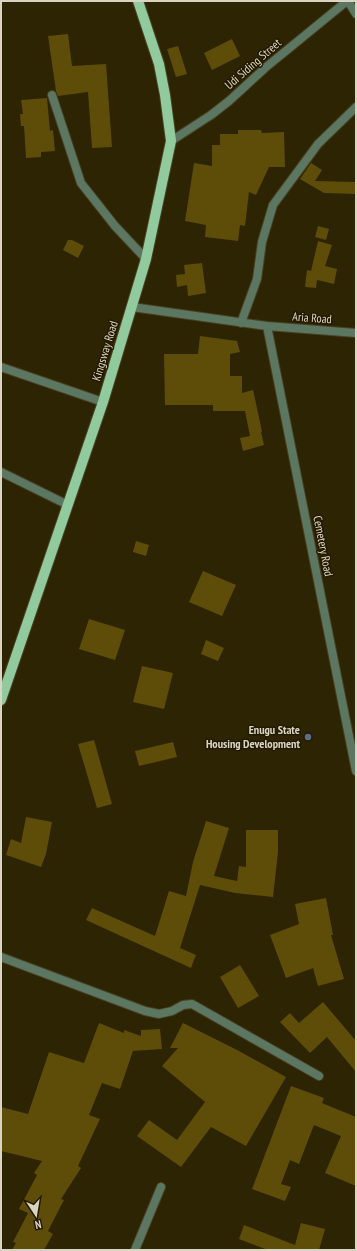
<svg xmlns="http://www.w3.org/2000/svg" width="357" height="1251" font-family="'PT Sans Narrow',sans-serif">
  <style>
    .building { fill: #5e4d09 }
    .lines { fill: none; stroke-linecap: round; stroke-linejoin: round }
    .minor-casing { stroke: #494022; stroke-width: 10 }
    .primary-casing { stroke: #494022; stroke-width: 12 }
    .minor { stroke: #5c7761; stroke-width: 8 }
    .primary { stroke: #91ca9c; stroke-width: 10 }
    .service-dot { fill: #5c6f8a; stroke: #231a00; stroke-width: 1.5 }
    .labels { text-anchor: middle; stroke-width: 3; stroke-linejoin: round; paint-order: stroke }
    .street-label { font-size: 12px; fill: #dad5c3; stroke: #231a00 }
    .poi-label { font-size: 12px; font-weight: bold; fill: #dad5c3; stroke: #231a00; text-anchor: end }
  </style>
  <rect width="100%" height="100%" fill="#2d2403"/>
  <path class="building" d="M68,34L72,66L106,64L112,147L92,148L88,92L58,96L56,91L48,36Z
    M232,39L240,56L212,70L204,53Z
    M178,46L187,74L176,77L167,49Z
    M47,98L50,131L53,130L55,151L41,152V157L26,158L24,126H21L20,114H23L21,100Z
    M238,130H261L262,133L284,132L285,167H269L256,195L249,192L245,226L240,225L238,241L205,237L206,225L185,221L194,163L212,166V145H220V134H238Z
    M311,163L322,170L315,181L356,182V194L324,193L300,179Z
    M318,226L329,229L326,240L315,237Z
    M68,240H72L84,246L78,258L63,250Z
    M318,241L332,245L325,266L337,269L334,284L317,280L316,288L305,287L307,270L311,271Z
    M202,263L206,293L188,296L187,285L177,287L176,275L185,274L184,265Z
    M200,336L237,341L240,352L230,354V376H242V393L253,390L260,422L262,432H261L264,445L243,451L240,438L250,436L245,411H213V405H165L164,354H198Z
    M136,541L149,545L146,556L133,552Z
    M203,571L236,585L222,616L189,602Z
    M89,619L125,630L115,660L79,649Z
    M206,640L224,648L218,661L201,654Z
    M142,666L173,673L164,709L133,702Z
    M94,740L112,804L97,808L78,744Z
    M173,742L177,757L139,766L135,751Z
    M26,817L52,822L46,854L41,867L6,855L11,839L21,843Z
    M206,821L229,828L214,876L237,881L239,866L246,867V830H278V852L273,897L235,893L200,885L180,948L196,955L191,968L86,920L92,908L155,936L169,891L186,896L193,862Z
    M326,898L333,935H331L344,979L318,986L313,968L286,978L270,935L299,924L295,904Z
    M240,965L259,996L238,1008L220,977Z
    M323,1002L356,1041V1072L327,1037L310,1053L280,1022L290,1013L299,1023Z
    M99,1023L124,1033V1030L141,1036V1030L160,1029L162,1049L133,1051L120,1089L102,1083L89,1115L100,1119L78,1166L81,1168L61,1199L64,1200L48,1231L53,1234L44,1250H12L16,1243L13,1242L28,1213L19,1209L37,1175L34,1173L42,1161L1,1151V1107L28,1114L49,1052L84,1063Z
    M183,1023L239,1051L286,1077L246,1146L211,1127L181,1167L137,1136L149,1120L177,1140L205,1102L162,1066L178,1048H170Z
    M291,1086L324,1098L322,1103L356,1117V1186L325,1173L341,1136L314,1125L299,1164L290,1160L281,1184L291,1187L285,1201L252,1189Z
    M301,1223L325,1229L319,1250H268L239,1239L244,1225L295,1245Z"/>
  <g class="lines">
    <defs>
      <path id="minor" d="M348,1L356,14
        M52,95L81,183L115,226L146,259
        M171,141L211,115L229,101L265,68L347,1
        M132,307L267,326L356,333
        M241,323L257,279L262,242L273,205L318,144L356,107
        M267,326L356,771
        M1,367L103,402
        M1,472L68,505
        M1,957L145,1011L159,1014L172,1011L183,1005L192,1004L319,1076
        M135,1250L161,1187"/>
      <path id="primary" d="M1,700L103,402L146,259L171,141L165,95L159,64L138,1"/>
    </defs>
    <use href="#minor" class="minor-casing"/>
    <use href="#primary" class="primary-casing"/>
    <use href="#minor" class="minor"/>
    <use href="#primary" class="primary"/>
  </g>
  <circle class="service-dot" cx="308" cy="737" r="4"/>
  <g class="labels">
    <g class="street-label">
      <text transform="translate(253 64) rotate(-41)" y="4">Udi Siding Street</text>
      <text transform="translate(312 318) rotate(4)" y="4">Aria Road</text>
      <text transform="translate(105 351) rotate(-73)" y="4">Kingsway Road</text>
      <text transform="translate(323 546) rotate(79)" y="4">Cemetery Road</text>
    </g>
    <g class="poi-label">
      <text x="300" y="734">Enugu State<tspan x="300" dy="14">Housing Development</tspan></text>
    </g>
  </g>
  <rect width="357" height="1251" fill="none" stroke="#dad5c3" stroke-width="4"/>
  <g transform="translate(36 1215) rotate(168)" stroke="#231a00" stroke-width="3" paint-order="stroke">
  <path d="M0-3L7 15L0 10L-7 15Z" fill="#dad5c3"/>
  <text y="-6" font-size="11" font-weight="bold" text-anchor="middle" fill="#dad5c3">N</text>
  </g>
</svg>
